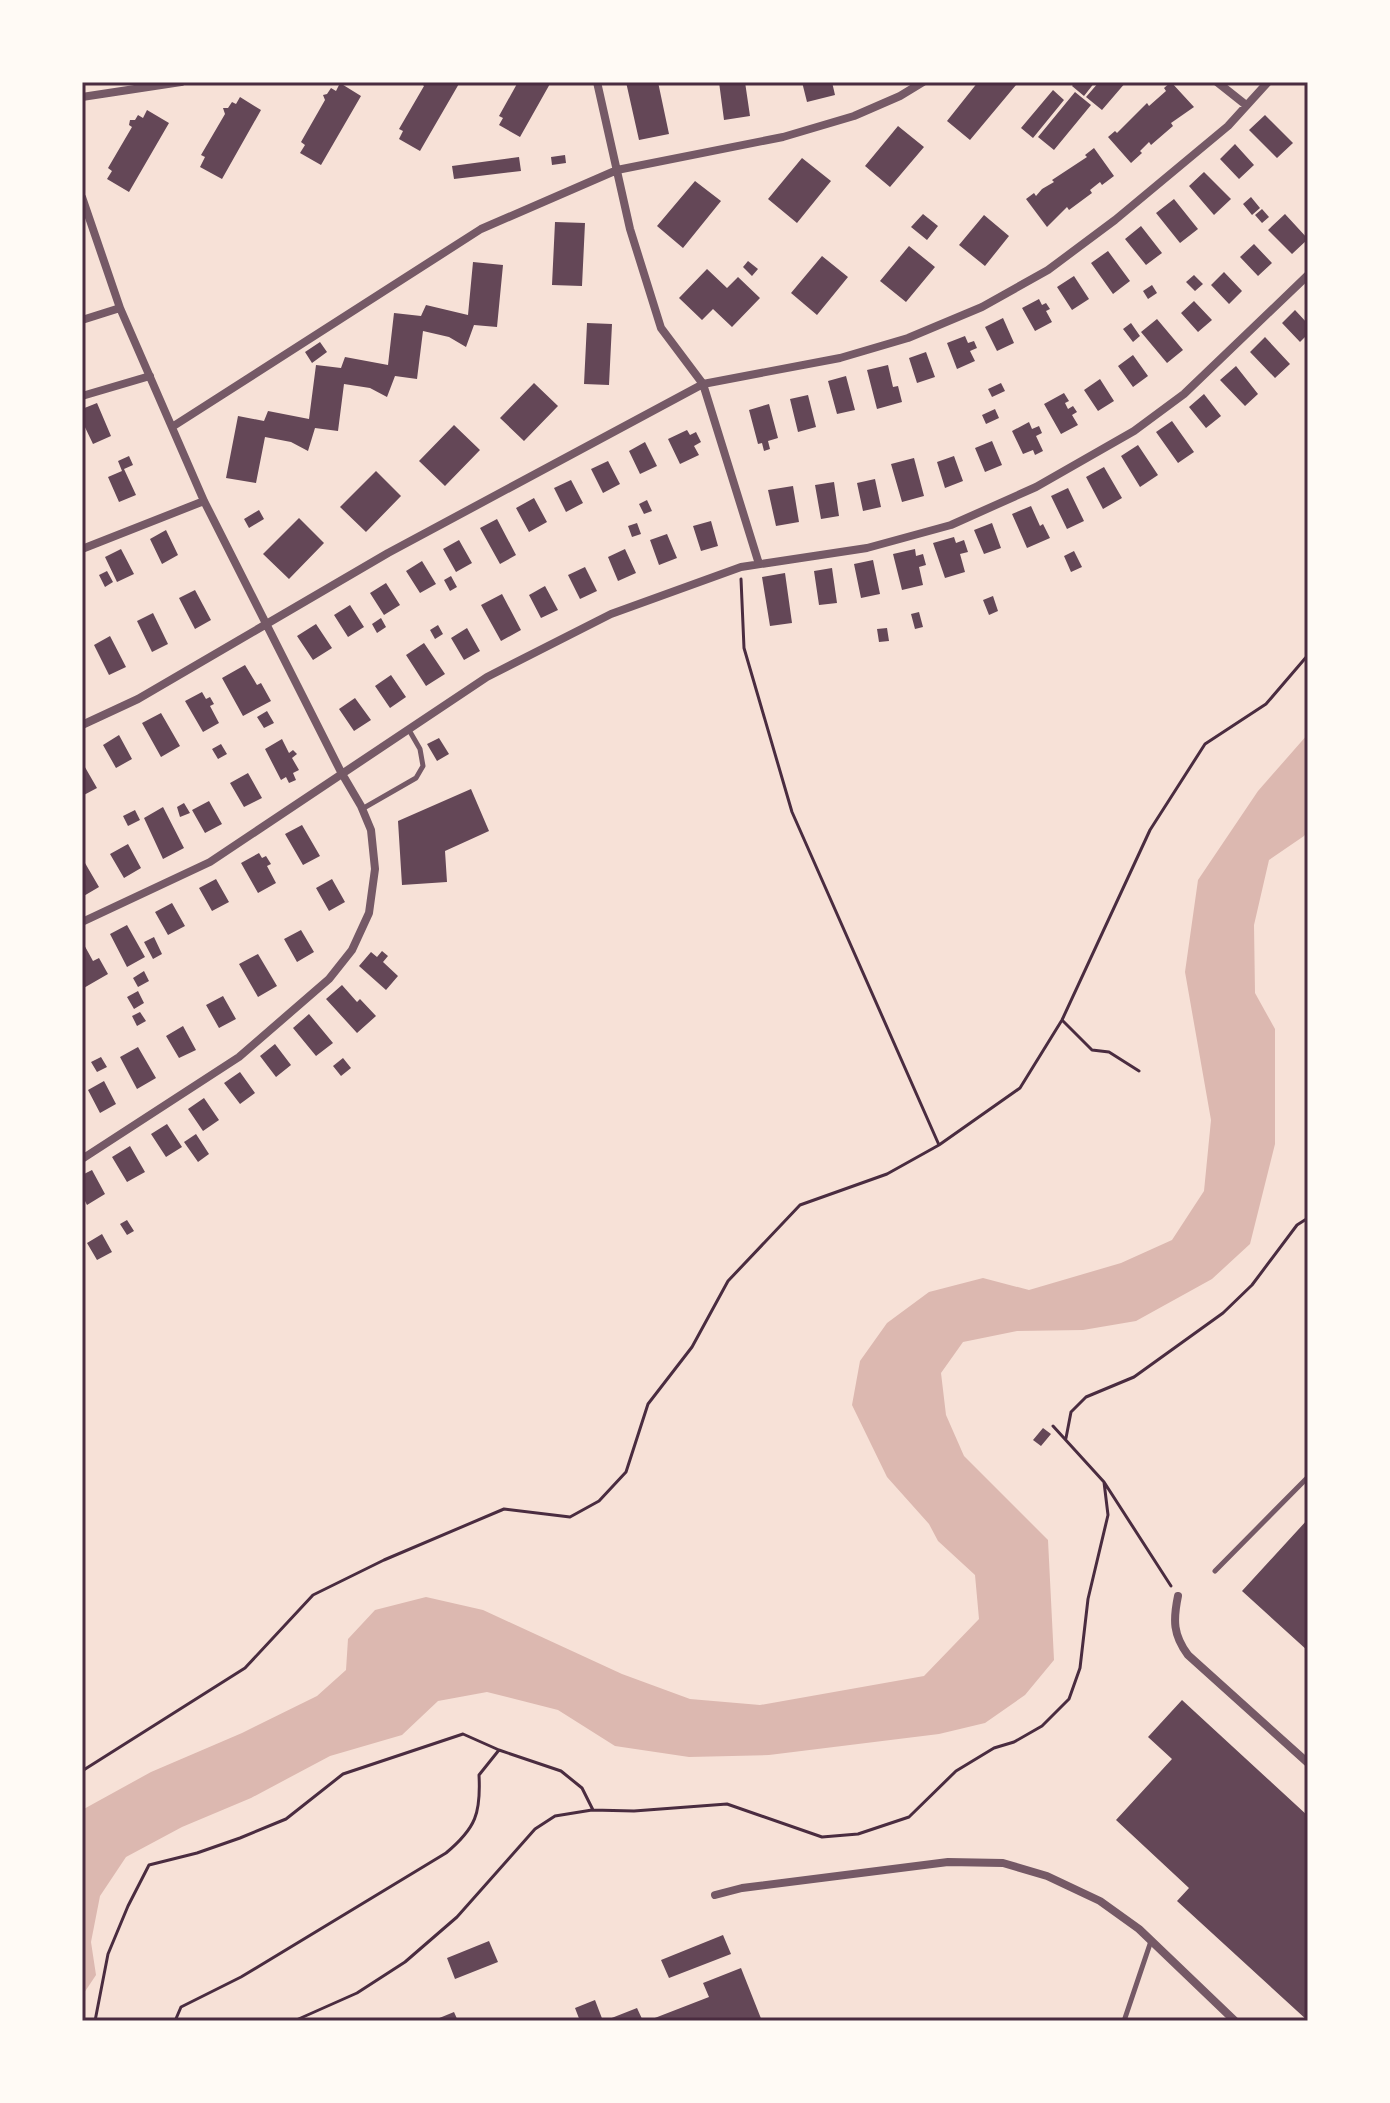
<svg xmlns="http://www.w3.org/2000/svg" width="1390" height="2103" font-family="Mulish,sans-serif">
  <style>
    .water { fill: #dcb8b0 }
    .building { fill: #644757 }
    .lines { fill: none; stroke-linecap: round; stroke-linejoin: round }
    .path { stroke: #4a2c40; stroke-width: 3 }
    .service { stroke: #755966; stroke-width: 5 }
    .minor { stroke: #755966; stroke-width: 8 }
    .neatline { fill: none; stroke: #4a2c40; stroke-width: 3 }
  </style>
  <rect width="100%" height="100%" fill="#f7e1d7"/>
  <path class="water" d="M1308,734V830L1304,836L1269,860L1254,925L1255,993L1275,1029V1144L1250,1244L1212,1279L1136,1321L1083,1330L1017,1331L963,1342L941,1373L946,1415L964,1456L1048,1540L1054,1660L1025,1695L985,1723L939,1734L769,1755L689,1757L615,1746L558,1710L487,1692L438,1701L402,1735L330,1756L251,1798L182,1827L126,1857L100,1896L91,1942L96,1975L82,1996V1810L151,1772L242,1733L317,1696L346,1670L348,1639L375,1610L426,1597L483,1610L622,1674L690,1699L760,1705L924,1676L979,1619L975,1575L938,1541L929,1524L887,1477L852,1405L860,1361L887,1323L929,1292L983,1278L1029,1290L1121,1263L1172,1240L1204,1191L1211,1120L1185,972L1198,880L1258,791Z"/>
  <path class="building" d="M420,82H460L420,151L399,139L403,131L399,129L424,86Z
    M518,82H551L520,137L499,125L503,118L499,116Z
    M626,82H658L669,134L639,140Z
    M719,82H745L750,116L724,120Z
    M802,82H832L835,95L807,102Z
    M978,82H1013L1016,85L970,140L947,121Z
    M1075,82H1095L1084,96L1072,86Z
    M1099,82H1126L1102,110L1086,97Z
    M1171,82L1194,107L1171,123L1173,126L1151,145L1149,142L1140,151L1142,153L1131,163L1108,137L1115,131L1117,133L1147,103L1149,106L1166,91L1164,88Z
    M340,83L361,96L321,165L300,153L305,145L301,142L325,100L323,95L327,94L331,88L336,91Z
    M1053,90L1064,100L1033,138L1021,128Z
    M1075,92L1091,105L1054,150L1038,137Z
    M240,97L261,110L222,179L200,167L205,157L201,155L225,114L223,108H228L232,102L236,104Z
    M147,110L169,123L129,192L107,179L112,171L108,168L132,127L129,125L130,120H135L138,115L143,118Z
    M1265,115L1293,143L1277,158L1249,130Z
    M898,126L924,147L890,187L865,166Z
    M1235,144L1254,165L1239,179L1220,159Z
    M1094,148L1114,176L1102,185L1100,182L1090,190L1092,193L1069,210L1067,207L1047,227L1026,199L1034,193L1036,196L1042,189L1054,182L1052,180L1087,157L1085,155Z
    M565,155L566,163L552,165L551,157Z
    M519,157L521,171L454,179L452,166Z
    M802,158L831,181L797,223L768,199Z
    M1204,172L1231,199L1214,215L1189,186Z
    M695,181L721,201L683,248L657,226Z
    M1251,197L1260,208L1252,215L1243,204Z
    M1174,199L1198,229L1180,243L1156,213Z
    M1262,209L1269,217L1262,223L1255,215Z
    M923,214L938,226L927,240L911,227Z
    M1285,214L1308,239L1292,254L1268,230Z
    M984,215L1009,236L985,266L959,245Z
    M555,222L585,223L582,286L552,285Z
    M1141,226L1162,253L1146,265L1125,239Z
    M1254,244L1272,263L1258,276L1240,257Z
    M909,246L935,267L906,302L880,281Z
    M1108,251L1130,281L1113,294L1091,263Z
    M822,256L848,277L817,315L791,293Z
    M748,261L758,269L752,276L743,267Z
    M473,262L503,265L497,327L474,325L466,347L449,337L423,331L417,379L395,376L387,397L370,388L344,384L338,431L315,428L308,451L291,442L265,437L256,483L226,478L238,416L264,421L268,411L309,419L316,365L341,368L345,357L388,365L394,313L421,316L426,305L468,315Z
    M707,269L727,288L738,277L760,298L732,327L713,309L702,320L679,298Z
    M1224,272L1242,291L1229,304L1211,285Z
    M1194,275L1203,284L1195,291L1186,282Z
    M1074,276L1089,299L1072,310L1057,287Z
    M1152,285L1157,293L1148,299L1143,291Z
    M1039,299L1042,305L1046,303L1050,309L1046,311L1052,322L1035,331L1022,308Z
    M1194,301L1212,320L1198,332L1181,313Z
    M1295,310L1308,324V334L1300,342L1282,323Z
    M1003,318L1014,343L997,351L985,327Z
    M1157,319L1183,350L1167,363L1141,332Z
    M587,323L612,324L609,385L584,384Z
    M1131,323L1140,336L1133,342L1123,329Z
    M965,336L968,343L974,341L977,348L970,351L975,361L957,369L947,343Z
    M1265,337L1290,364L1275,378L1250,352Z
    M320,342L327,352L312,363L305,352Z
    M926,352L935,377L917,383L909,358Z
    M1133,355L1148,376L1133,387L1118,366Z
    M888,365L893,387L898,386L902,402L877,409L867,370Z
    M1236,366L1258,394L1245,406L1220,380Z
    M846,376L855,410L837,414L828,381Z
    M1100,379L1114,401L1098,411L1084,390Z
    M534,383L558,406L524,441L500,418Z
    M1001,383L1005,391L992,397L988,389Z
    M1064,393L1069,401L1065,403L1068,409L1073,406L1077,412L1072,415L1078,425L1061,434L1044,404Z
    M1204,394L1221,416L1206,428L1189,407Z
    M808,395L816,427L798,432L790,399Z
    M97,403L111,436L93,444L82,421V409Z
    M769,404L778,438L768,441L770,449L764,451L762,443L758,444L749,410Z
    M995,409L999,418L986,424L982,415Z
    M1172,421L1194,452L1178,463L1156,432Z
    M1029,422L1032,429L1039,426L1042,433L1036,436L1043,451L1035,455L1033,450L1023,454L1012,431Z
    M454,425L480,450L445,486L419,461Z
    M687,430L690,435L696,432L701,442L694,446L699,455L680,464L668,439Z
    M992,441L1002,465L985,472L975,448Z
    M645,442L657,466L640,474L629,451Z
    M1138,445L1158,475L1140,487L1121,456Z
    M129,456L133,465L124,469L136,495L119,502L108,477L122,471L118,461Z
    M954,456L963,481L945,488L937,462Z
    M914,458L924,496L902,502L891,464Z
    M608,461L620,484L603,493L591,469Z
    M1104,467L1122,498L1103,509L1086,477Z
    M376,471L401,496L366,532L340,507Z
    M875,479L881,507L863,511L857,483Z
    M571,480L583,503L566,512L554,488Z
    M834,482L839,516L821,519L815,485Z
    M793,486L799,522L776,526L768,490Z
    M1068,488L1084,521L1067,529L1051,496Z
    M534,498L547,522L529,532L516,508Z
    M647,500L652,511L644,514L639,504Z
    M1031,506L1040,526L1043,524L1050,538L1027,548L1012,514Z
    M259,510L264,519L249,528L244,519Z
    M299,518L324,543L289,579L263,554Z
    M497,519L516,555L500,564L480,528Z
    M711,521L718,546L701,551L693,526Z
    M637,523L641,534L632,537L628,526Z
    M992,523L1001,548L984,554L974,530Z
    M166,530L178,555L162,564L150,539Z
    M667,534L677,558L659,565L650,540Z
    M954,537L956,543L964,540L968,552L960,554L965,572L945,578L933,543Z
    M459,540L472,563L456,572L443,549Z
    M121,549L134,574L117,582L105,557Z
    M625,549L636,573L618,581L608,557Z
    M915,549L916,556L923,554L926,565L919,567L923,585L902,590L893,554Z
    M1074,551L1082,567L1071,572L1064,556Z
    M873,560L880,594L861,598L854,564Z
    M422,561L436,584L420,593L406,571Z
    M585,567L597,591L580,599L568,575Z
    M832,568L837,603L819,605L814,571Z
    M107,571L113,582L105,587L99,575Z
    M785,573L792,623L770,626L762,577Z
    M451,576L457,587L450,591L444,580Z
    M386,583L400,605L384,615L370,593Z
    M545,586L558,610L541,618L529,595Z
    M195,590L211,620L195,629L179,598Z
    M502,594L521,630L501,641L481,605Z
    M993,596L998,611L989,615L983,600Z
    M350,605L364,627L348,637L334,615Z
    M919,612L923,627L915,629L911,614Z
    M153,613L168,644L152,652L137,621Z
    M381,618L386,627L377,633L372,624Z
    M316,624L332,648L313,660L297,636Z
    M438,625L443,634L435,639L430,630Z
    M467,628L480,651L464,660L451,638Z
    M887,628L889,641L879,642L877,629Z
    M110,636L126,667L109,675L94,645Z
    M424,643L445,674L426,686L406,655Z
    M245,665L257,685L261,683L271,701L243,716L222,678Z
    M391,675L406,697L390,708L375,686Z
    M202,692L206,699L210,697L214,704L210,706L219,723L203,732L185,701Z
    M355,698L371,720L354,731L339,709Z
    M267,711L274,723L264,728L257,717Z
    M161,713L180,746L161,757L142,723Z
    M119,735L132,759L116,768L103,745Z
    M439,738L449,754L437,761L427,744Z
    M282,739L289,753L293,750L297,754L292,758L299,770L293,773L296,780L289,783L286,777L281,780L265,749Z
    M221,744L227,754L218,759L212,749Z
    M82,762L97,788L82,796Z
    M248,773L262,798L244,807L230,783Z
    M471,789L489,831L445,851L447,882L402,885L398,821Z
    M209,801L222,824L205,833L192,810Z
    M184,803L190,813L180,817L177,807Z
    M163,807L184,848L163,859L144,818Z
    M135,810L140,820L128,826L123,816Z
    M302,825L320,856L303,865L285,834Z
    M128,844L141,868L124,878L110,854Z
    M259,853L262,858L266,856L271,864L267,866L276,883L258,893L241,863Z
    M85,863L99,887L82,897V865Z
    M216,879L229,902L212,911L199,888Z
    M332,879L345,902L329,911L316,888Z
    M172,903L185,926L168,935L155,912Z
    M127,925L145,957L127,967L110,934Z
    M301,930L314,952L297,962L284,939Z
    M154,937L162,954L153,959L144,942Z
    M82,941L93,961L99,958L108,974L82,989Z
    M382,951L388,956L383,962L398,976L386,990L359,966L371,952L377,957Z
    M258,954L277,986L258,997L239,964Z
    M144,971L149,981L138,987L133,978Z
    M342,985L357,1002L360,999L376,1016L357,1033L326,999Z
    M138,991L144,1003L134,1009L127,997Z
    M223,996L236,1019L219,1028L206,1005Z
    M140,1012L146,1021L137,1026L132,1016Z
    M309,1014L333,1043L316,1056L293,1028Z
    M183,1026L196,1050L179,1058L166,1036Z
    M275,1044L291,1065L276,1077L260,1056Z
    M138,1047L156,1078L137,1089L120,1057Z
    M101,1057L107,1067L97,1072L91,1062Z
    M343,1058L351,1068L341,1076L333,1066Z
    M240,1072L255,1093L240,1104L224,1083Z
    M104,1081L116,1104L100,1113L88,1090Z
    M204,1098L219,1120L203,1131L188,1109Z
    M167,1124L182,1147L166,1157L151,1134Z
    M196,1134L209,1154L198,1162L184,1142Z
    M130,1146L145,1172L127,1182L112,1157Z
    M92,1170L105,1194L87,1205L82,1195V1175Z
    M127,1220L134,1231L127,1235L120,1224Z
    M102,1234L112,1252L97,1260L87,1243Z
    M1043,1428L1051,1434L1041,1446L1033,1440Z
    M1308,1519V1651L1242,1591Z
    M1182,1700L1308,1816V2021L1177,1901L1189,1888L1116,1820L1172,1759L1148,1737Z
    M723,1935L731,1954L669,1978L661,1960Z
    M489,1941L498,1962L455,1979L447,1958Z
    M741,1968L762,2021H647L709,1997L703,1983Z
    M595,2000L603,2021H580L575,2008Z
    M637,2008L643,2021H604Z
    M454,2012L458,2021H432Z"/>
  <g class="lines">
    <path class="path" d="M741,579L744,648L792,812L939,1145
      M1062,1020L1092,1050L1109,1052L1139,1071
      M1053,1426L1104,1482L1171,1586
      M1066,1438L1071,1412L1086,1397L1134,1377L1223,1313L1252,1285L1297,1225L1308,1218
      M82,1771L245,1668L313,1595L384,1560L504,1509L570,1517L599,1501L626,1472L648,1404L692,1347L728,1281L800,1205L887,1174L939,1145L1020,1088L1062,1020L1150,830L1205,744L1266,704L1308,655
      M95,2021L108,1954L128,1906L149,1865L197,1853L240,1838L286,1819L343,1774L463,1734L499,1750L561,1771L582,1788L593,1810
      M175,2021L181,2007L241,1977L446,1853C476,1828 481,1813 479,1775L499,1750
      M294,2021L357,1993L405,1962L457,1917L535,1829L555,1816L592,1810L634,1811L727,1804L822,1837L858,1834L909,1817L956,1771L994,1748L1014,1742L1042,1726L1069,1699L1080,1668L1088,1599L1108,1515L1104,1482"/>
    <path class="service" d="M362,809L416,778L423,766L420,749L409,730
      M1215,1571L1308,1477
      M1124,2021L1151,1941"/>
    <path class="minor" d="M597,82L630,229L661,328L703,384L759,564
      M1217,82L1246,105
      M82,97L181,82
      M82,197L120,308L204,501L341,772L361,806L371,830L375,869L369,913L352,950L329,979L239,1057L82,1159
      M82,320L120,308
      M82,396L150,376
      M172,427L481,229L617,170L783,137L854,116L900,96L923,82
      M82,549L204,501
      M82,725L138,699L388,553L703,384L840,358L908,338L982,307L1048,270L1115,220L1228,126L1268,82
      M82,922L210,862L487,677L611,614L741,567L867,548L951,525L1036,487L1134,431L1184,394L1308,275
      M1178,1596C1173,1620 1173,1635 1188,1655L1308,1763
      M715,1895L742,1888L948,1862L1003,1863L1047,1876L1100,1901L1139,1929L1235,2021"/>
  </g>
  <rect width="1390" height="2103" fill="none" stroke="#fffaf5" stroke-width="168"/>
  <rect x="84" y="84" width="1222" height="1935" class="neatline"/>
</svg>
